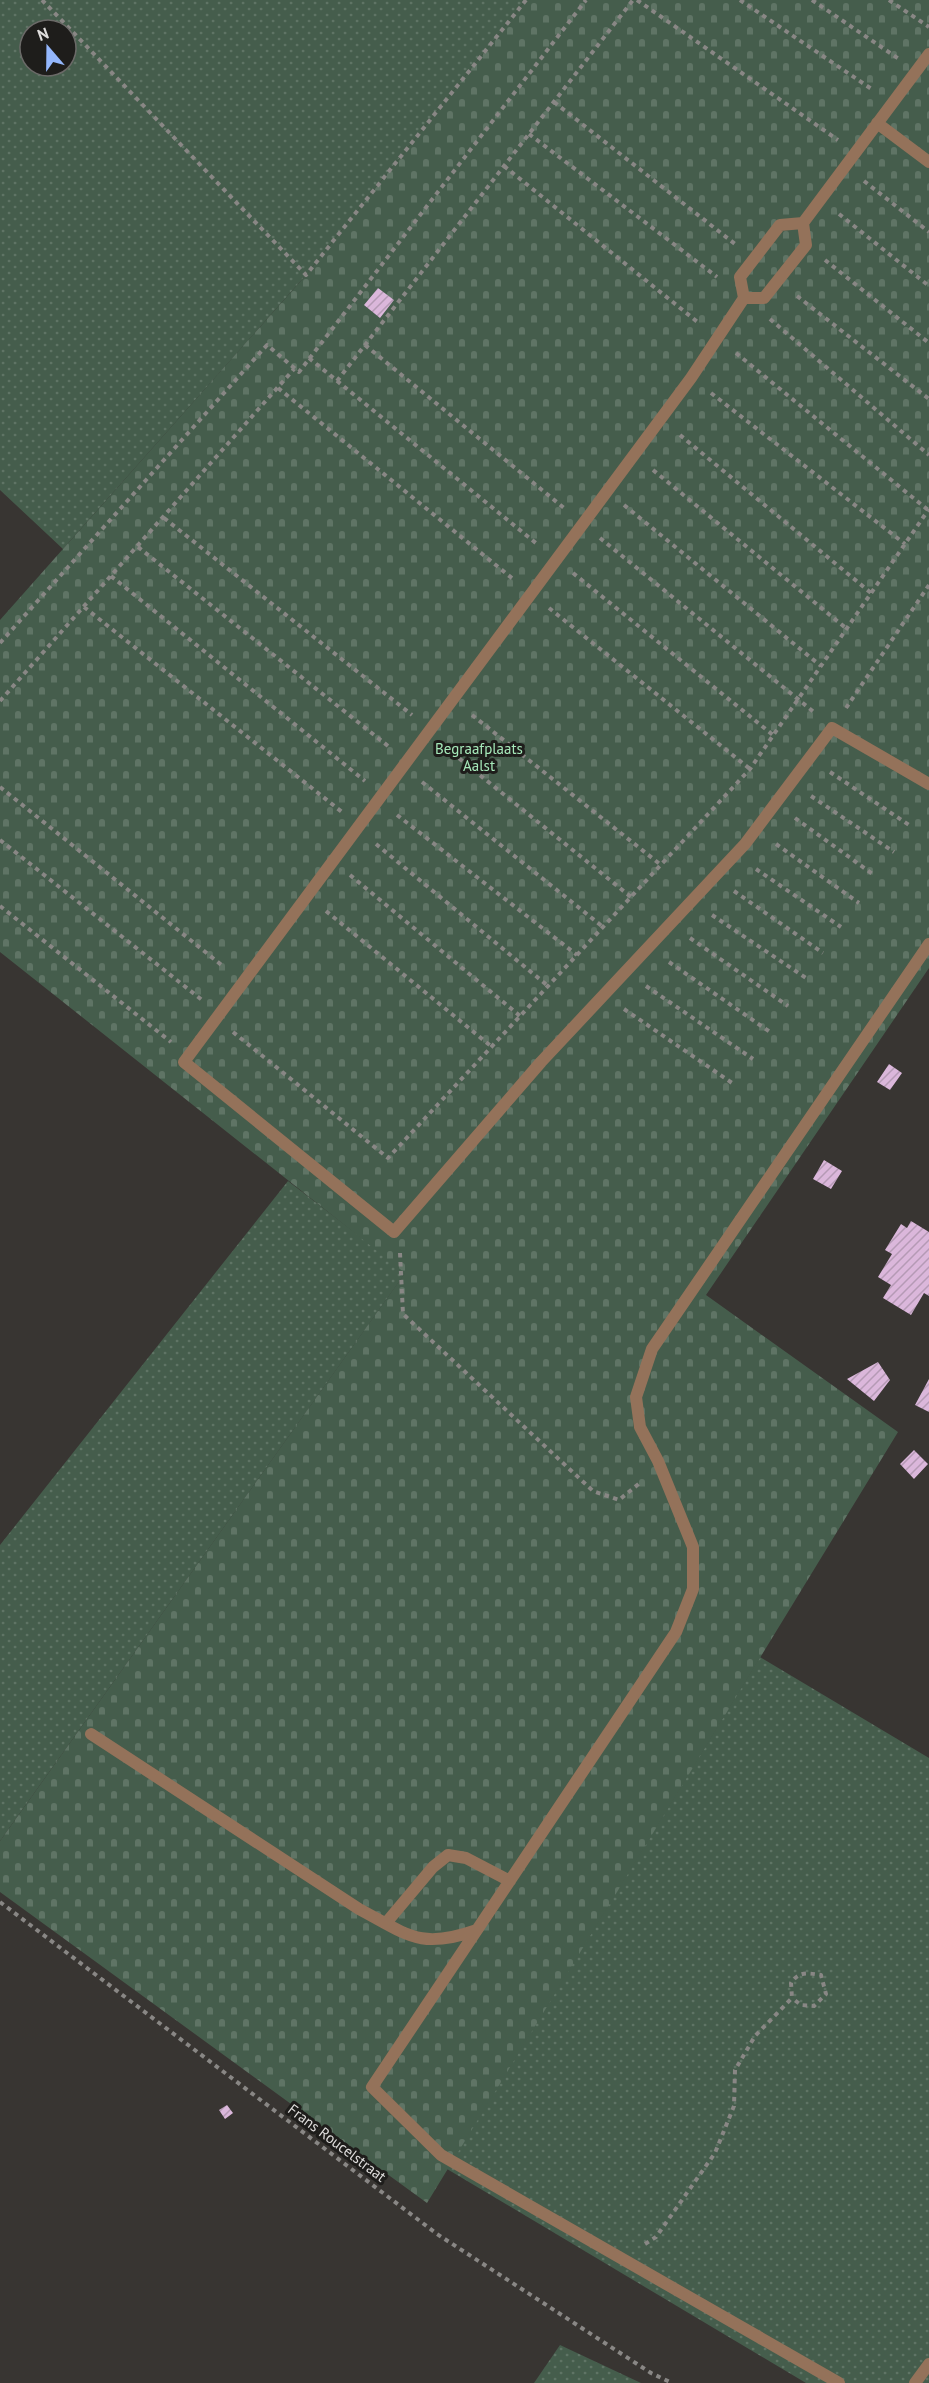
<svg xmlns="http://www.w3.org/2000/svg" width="929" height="2383" font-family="'PT Sans',sans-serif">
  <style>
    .grass { fill: url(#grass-dots); fill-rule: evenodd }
    .cemetery { fill: url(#cemetery-stones) }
    .building { fill: url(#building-hatch) }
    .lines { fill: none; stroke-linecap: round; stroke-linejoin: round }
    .path { stroke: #898785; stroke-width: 4; stroke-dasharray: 4.5 4.5; stroke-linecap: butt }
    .lane { stroke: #94725a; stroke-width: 12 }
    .labels { text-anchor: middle; stroke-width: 6; stroke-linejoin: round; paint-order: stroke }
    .park-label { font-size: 15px; fill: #a6e9ba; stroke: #1e1d1b }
    .street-label { font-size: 15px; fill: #dfdddc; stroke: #1e1d1b }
  </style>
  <defs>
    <pattern id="grass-dots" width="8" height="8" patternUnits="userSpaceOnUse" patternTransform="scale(1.5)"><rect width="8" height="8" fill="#455d4c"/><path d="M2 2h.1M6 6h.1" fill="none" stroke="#5f7465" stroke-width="1.8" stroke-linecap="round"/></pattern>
    <pattern id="cemetery-stones" width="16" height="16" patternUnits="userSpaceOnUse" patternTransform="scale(1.5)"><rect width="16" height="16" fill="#455d4c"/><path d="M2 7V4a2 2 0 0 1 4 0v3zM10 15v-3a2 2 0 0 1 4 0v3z" fill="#5f7465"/></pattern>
    <pattern id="building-hatch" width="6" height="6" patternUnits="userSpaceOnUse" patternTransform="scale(1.5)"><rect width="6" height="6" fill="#dbb7db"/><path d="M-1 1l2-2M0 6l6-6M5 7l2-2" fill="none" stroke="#b59ab5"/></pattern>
  </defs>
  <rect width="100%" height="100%" fill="#383532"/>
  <path class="grass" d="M0,0H526L306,275L63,549L0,490ZM30,30H66V66H30Z
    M288,1181L406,1272L0,1841V1545Z
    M760,1657L929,1758V2383H806L447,2169Z
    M560,2345L641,2383H534Z"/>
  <path class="cemetery" d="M526,0H929V968L706,1295L898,1432L427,2203L0,1892V1841L405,1273L0,952V620L306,275Z"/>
  <path class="building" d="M378,288L394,300L380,318L364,305Z
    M889,1064L902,1073L890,1090L877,1082Z
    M824,1160L842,1171L831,1189L813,1179Z
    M911,1221L929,1232V1296L924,1293L911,1315L883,1298L891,1285L878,1277L892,1254L885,1250L901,1224L907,1228Z
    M878,1362L890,1380L874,1401L847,1379Z
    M929,1379V1412L915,1405Z
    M914,1450L928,1464L914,1479L900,1464Z
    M227,2105L233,2113L225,2119L219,2110Z"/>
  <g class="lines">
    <path class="path" d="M42,0L306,275L526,0
      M637,0L838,140
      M740,0L873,90
      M812,0L899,59
      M889,0L929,27
      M554,102L735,244
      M529,134L717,277
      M504,166L700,324
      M864,181L929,232
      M839,214L929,286
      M825,260L929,343
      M797,296L929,399
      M770,319L929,455
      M365,345L564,508
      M736,353L928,510
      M309,358L537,544
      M337,381L633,0
      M278,388L513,579
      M711,393L905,544
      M680,435L871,593
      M653,470L847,629
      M624,505L821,666
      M164,518L412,715
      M600,538L815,713
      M138,547L388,746
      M573,573L773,735
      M111,576L365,781
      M84,607L342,812
      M549,608L750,769
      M0,643L267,345L299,372L586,0
      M0,701L294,369
      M846,708L929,585
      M472,715L661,865
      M445,747L631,897
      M830,772L912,827
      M422,782L603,927
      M0,787L224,967
      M811,796L894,852
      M397,815L577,955
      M795,818L874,875
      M0,840L202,1000
      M376,844L548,986
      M776,844L859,903
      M756,869L841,927
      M350,875L520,1016
      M734,891L823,953
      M0,906L171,1042
      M326,911L492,1047
      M712,915L806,978
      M690,938L788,1006
      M669,962L770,1032
      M646,986L753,1059
      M624,1009L735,1085
      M233,1032L388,1158L750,769L929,509
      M400,1253L403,1314L593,1491L619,1500L641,1482
      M0,1902L437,2234L651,2373L672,2383
      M645,2244L656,2237L715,2153L734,2106L735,2070L755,2036L792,1998L791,1983C799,1971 807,1973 821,1975L826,1994L814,2006L801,2005L792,1998"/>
    <path class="lane" d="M877,123L929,162
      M803,223L929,54
      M744,298H764L806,245L803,223L780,225L740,277L744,298L691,378L184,1062L394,1232L541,1062L745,844L832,728L929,784
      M91,1734L359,1909C408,1935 420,1950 477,1930
      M386,1923L433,1867L448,1855L466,1858L510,1881
      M839,2383L441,2155L372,2087L676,1632L693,1589V1547L658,1461L640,1427L636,1397L652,1349L929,944
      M915,2383L929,2364"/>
  </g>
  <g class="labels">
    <g class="park-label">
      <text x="479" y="754">Begraafplaats<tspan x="479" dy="17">Aalst</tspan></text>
    </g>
    <g class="street-label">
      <text transform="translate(337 2143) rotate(37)" y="5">Frans Roucelstraat</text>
    </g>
  </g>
  <g transform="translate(48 48) rotate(340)"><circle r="28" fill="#1e1d1b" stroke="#6b6a68" stroke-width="1.5"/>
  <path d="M0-4.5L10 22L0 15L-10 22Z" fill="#94b7fd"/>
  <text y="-9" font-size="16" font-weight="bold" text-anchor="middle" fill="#dfdddc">N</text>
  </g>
</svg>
